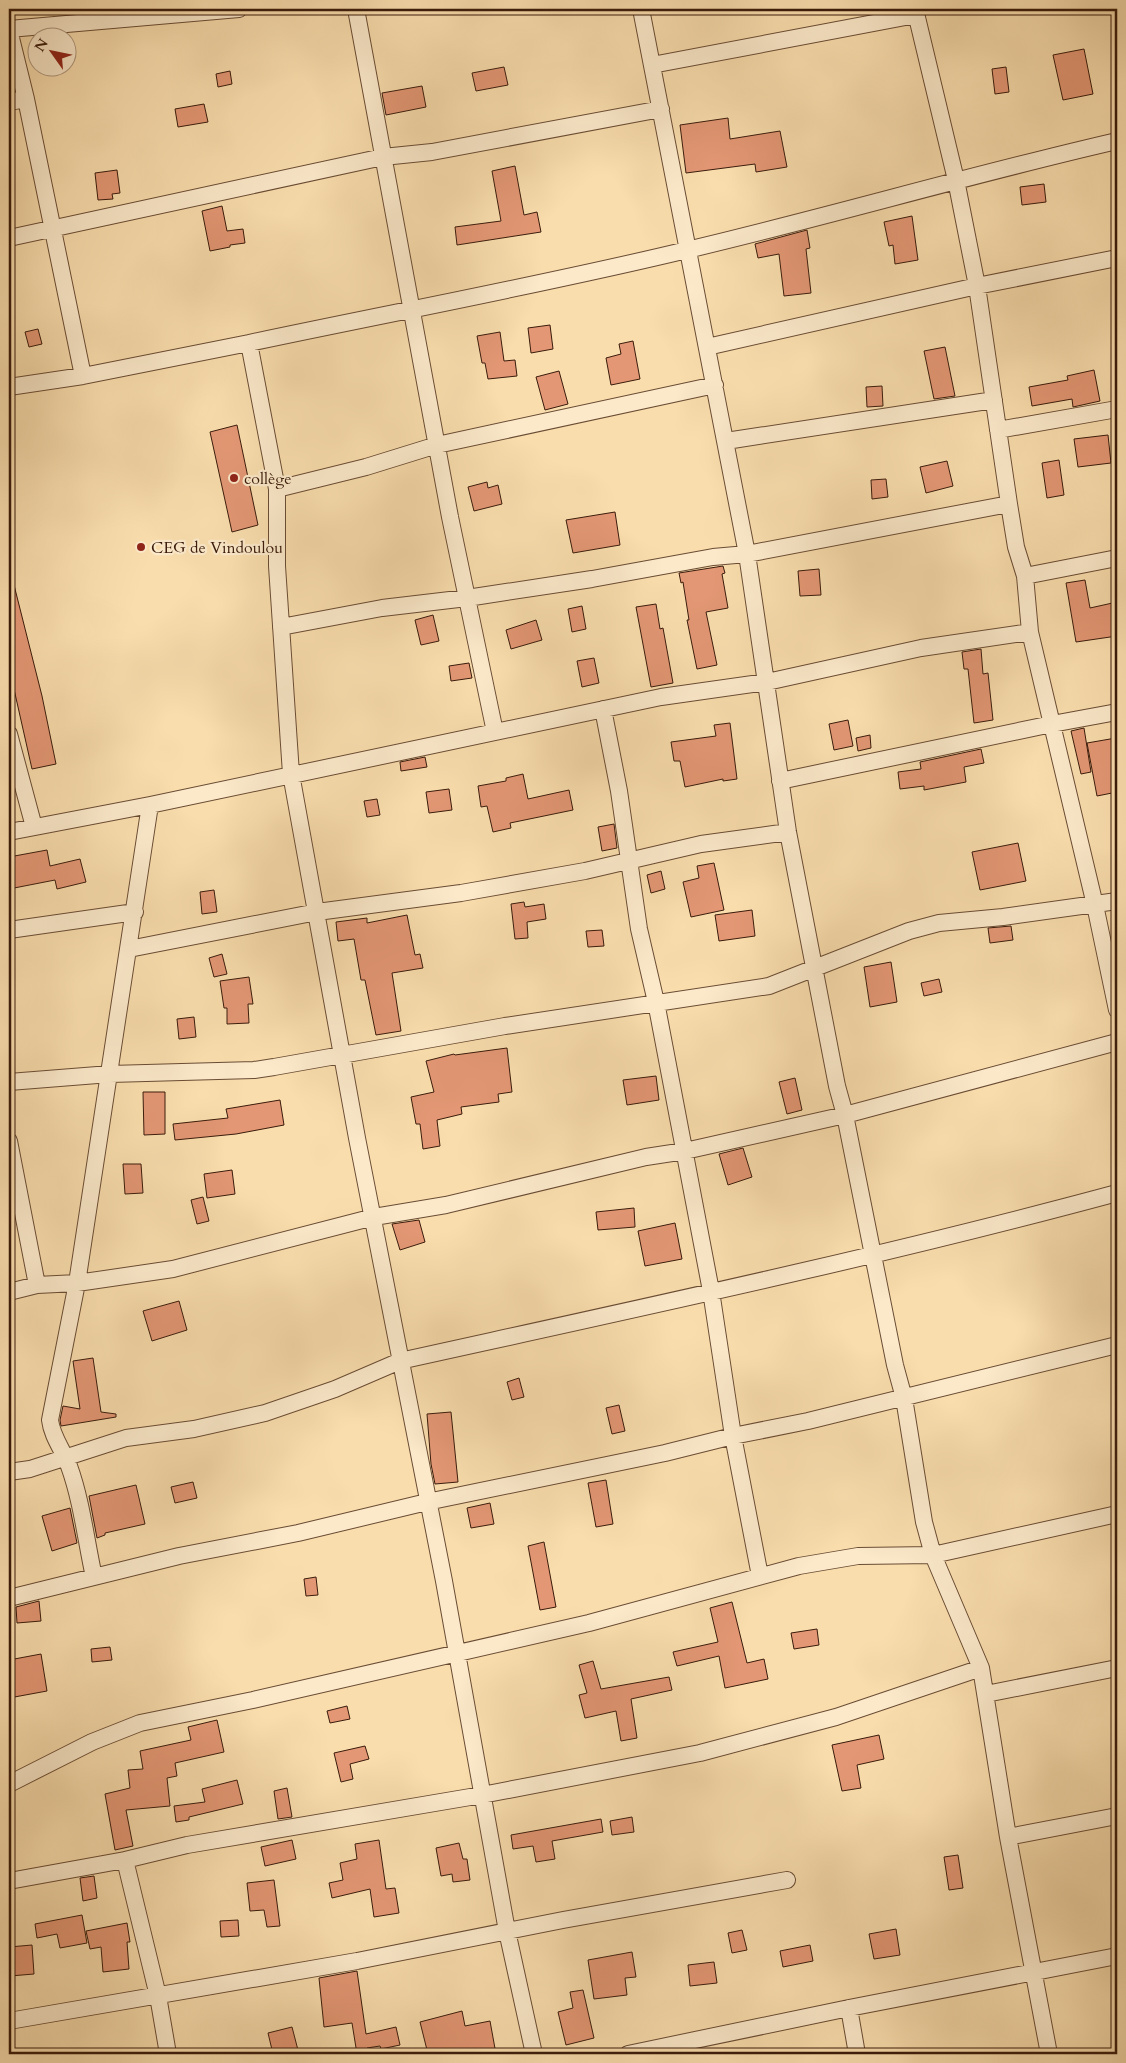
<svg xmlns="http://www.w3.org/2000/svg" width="1126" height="2063" font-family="Cardo,serif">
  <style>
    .building { fill: #e39774; stroke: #3a1b0b }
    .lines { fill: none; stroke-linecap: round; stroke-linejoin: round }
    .minor-casing { stroke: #6a4c34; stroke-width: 18 }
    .minor { stroke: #fbe9ca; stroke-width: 16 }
    .poi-dot { fill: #8f2418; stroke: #fbe9ca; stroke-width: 2 }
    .labels { text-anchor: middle; stroke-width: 4.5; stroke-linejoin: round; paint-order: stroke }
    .poi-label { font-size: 16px; fill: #3a1b0b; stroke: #fbe9ca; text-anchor: start }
  </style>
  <rect width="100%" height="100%" fill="#f9ddad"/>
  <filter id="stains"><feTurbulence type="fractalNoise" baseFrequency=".004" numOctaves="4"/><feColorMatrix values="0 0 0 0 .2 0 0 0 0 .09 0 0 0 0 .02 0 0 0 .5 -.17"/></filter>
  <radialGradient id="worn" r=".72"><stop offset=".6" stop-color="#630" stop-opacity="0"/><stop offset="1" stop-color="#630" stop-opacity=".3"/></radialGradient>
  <path class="building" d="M1084,49L1093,94L1063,100L1053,55Z
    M504,67L508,85L476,91L472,73Z
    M1006,67L1009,92L995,94L992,69Z
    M230,71L232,84L218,87L216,74Z
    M422,86L426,107L386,115L382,93Z
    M204,104L208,122L178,127L175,109Z
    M728,118L730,139L780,131L787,167L756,172L755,164L686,173L680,125Z
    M515,166L524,215L537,212L541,232L457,245L455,227L501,221L492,171Z
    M117,170L120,193L112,194L113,199L98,200L95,173Z
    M1044,184L1046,202L1022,205L1020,187Z
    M222,206L227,231L243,229L245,243L230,245V247L210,251L202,211Z
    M912,216L918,260L895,264L893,245L889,246L884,222Z
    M807,230L810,248L806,249L811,293L784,296L779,254L758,258L755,244Z
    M550,325L553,349L531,353L528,328Z
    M38,329L42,344L29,347L25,332Z
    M500,332L504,361L515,360L517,376L488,379L485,363H482L477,336Z
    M633,341L640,379L611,385L606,358L621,354L619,344Z
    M945,347L955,396L934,399L924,351Z
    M1094,370L1100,401L1073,407L1072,399L1032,406L1029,387L1068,380L1067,376Z
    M559,371L568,404L545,410L536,377Z
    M882,386L883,406L867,407L866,387Z
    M237,425L258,525L232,532L210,432Z
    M1108,435L1111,463L1078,467L1074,439Z
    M1059,460L1064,495L1047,498L1042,463Z
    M947,461L953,486L926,493L920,467Z
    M886,479L888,497L872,499L871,480Z
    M487,482L488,488L498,485L502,504L474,511L468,487Z
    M615,512L620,545L573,553L566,520Z
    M723,566L725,573L722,574L728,608L706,612L717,665L697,669L687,620H689L683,582L681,583L679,573Z
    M819,569L821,595L800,596L798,571Z
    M1085,580L1090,608L1117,602V636L1076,642L1066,583Z
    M9,585H14L42,696L56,764L32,769L9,667Z
    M656,604L660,629L663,628L673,683L651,687L636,607Z
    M582,606L586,629L572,632L568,609Z
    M433,615L439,641L421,645L415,620Z
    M536,620L542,640L511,649L506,630Z
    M981,649L983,674L988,673L993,720L974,723L968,669H964L962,652Z
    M594,658L599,683L582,687L577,661Z
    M469,663L472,678L451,681L449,666Z
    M848,720L853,746L834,750L829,724Z
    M730,723L737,779L723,781V779L685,787L680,761H674L671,742L716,736L714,725Z
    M1084,728L1091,772L1081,774L1071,731Z
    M870,735L871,748L858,751L856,738Z
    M1116,738L1117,792L1097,796L1087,743Z
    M981,749L984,763L964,767L966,782L924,790V786L900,789L898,772L921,769L920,762Z
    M425,757L427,767L401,771L400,762Z
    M523,774L528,799L569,790L573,810L510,823L511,828L493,832L487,806L481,807L478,786L506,781V778Z
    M449,789L452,810L429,813L426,792Z
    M377,799L380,815L367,817L364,801Z
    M614,824L617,848L602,851L598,827Z
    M1018,843L1026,881L980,890L972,852Z
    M47,850L50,866L80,859L86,882L57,889L55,880L9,889V857Z
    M714,863L724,910L691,917L683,882L699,878L697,866Z
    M661,871L665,889L651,893L647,875Z
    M214,890L217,912L202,914L200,892Z
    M524,902L525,907L544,904L546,919L527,922L528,938L515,939L511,904Z
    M752,910L755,936L719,941L715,915Z
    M407,915L415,955L420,954L423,968L392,973L401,1031L376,1035L365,980H361L354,939L338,941L336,922L367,918V923Z
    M1011,926L1013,940L990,943L988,928Z
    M602,930L604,946L588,947L586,931Z
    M222,954L227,974L214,977L209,958Z
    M891,962L897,1002L870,1007L864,967Z
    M249,977L253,1004H248L249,1023L227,1024V1008H224L220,981Z
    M939,979L942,992L924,996L921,983Z
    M194,1017L196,1037L179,1039L177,1019Z
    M507,1048L512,1092L498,1094L499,1102L461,1107L462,1114L437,1120L440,1146L423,1149L420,1124H416L411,1097L434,1092L426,1061L454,1054L455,1055Z
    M656,1076L659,1100L627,1105L623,1080Z
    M795,1078L802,1110L787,1114L779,1082Z
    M143,1092H165V1134L144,1135Z
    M280,1100L284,1125L236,1134L175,1140L173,1124L228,1118L226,1109Z
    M743,1148L752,1177L728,1185L719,1154Z
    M123,1164H141L143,1193L125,1194Z
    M232,1170L235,1194L207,1198L204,1174Z
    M203,1197L209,1221L197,1224L191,1200Z
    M634,1208L635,1227L598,1230L596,1212Z
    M419,1220L425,1242L400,1250L392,1224Z
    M675,1223L682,1259L645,1266L638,1231Z
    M179,1301L187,1330L152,1341L143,1311Z
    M93,1358L101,1412L116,1414V1417L61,1426L60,1420L63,1406L80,1409L73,1361Z
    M519,1378L524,1397L512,1400L507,1382Z
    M619,1405L625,1431L612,1434L606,1408Z
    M451,1412L458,1482L435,1484L431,1464L427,1414Z
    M606,1480L613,1524L596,1527L588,1483Z
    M193,1482L197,1498L175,1503L171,1487Z
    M136,1485L145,1524L105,1533V1535L97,1538L89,1496Z
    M490,1503L494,1524L471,1528L467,1508Z
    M70,1508L77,1543L52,1551L42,1516Z
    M544,1542L556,1607L540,1610L528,1546Z
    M316,1577L318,1595L306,1596L304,1579Z
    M39,1601L41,1621L17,1623L16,1607Z
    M732,1602L747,1663L764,1659L768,1679L725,1688L719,1656L677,1666L673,1652L718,1642L710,1608Z
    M817,1629L819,1645L794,1649L791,1633Z
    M110,1647L112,1660L92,1662L91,1649Z
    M41,1654L47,1691L9,1698V1660Z
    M593,1661L601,1689L669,1677L672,1690L631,1699L637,1738L621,1741L616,1711L585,1718L579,1695L587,1693L579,1665Z
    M347,1706L350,1719L330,1723L327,1711Z
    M217,1720L224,1752L175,1763L177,1776L167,1778L170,1806L126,1810L133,1846L115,1850L105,1794L130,1788L128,1770L143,1769L140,1751L191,1740L188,1727Z
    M879,1735L884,1759L857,1765L861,1788L842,1791L832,1745Z
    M365,1746L369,1759L350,1764L353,1779L341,1782L334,1753Z
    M237,1780L243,1804L189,1817V1820L176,1822L174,1806L205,1802L202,1789Z
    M287,1788L292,1817L278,1819L274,1791Z
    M632,1817L634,1832L612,1835L610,1821Z
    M601,1819L603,1832L552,1841L555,1859L536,1862L533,1846L513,1849L511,1835Z
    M292,1840L296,1859L265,1866L261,1847Z
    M379,1840L386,1889L395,1888L399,1913L374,1917L370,1889L332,1898L329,1883L343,1880L340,1863L357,1859L355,1844Z
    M459,1843L463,1859H467L470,1880L453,1882L452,1874L441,1876L436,1848Z
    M958,1855L963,1888L949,1890L944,1857Z
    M94,1876L97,1898L83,1901L80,1878Z
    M274,1880L280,1926L267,1927L264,1910L250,1911L247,1883Z
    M82,1915L87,1943L60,1948L57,1934L37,1938L35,1924Z
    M238,1920L239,1936L221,1937L220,1921Z
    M127,1923L130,1942H127L129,1969L103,1972L101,1947L90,1949L86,1931Z
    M896,1929L900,1955L874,1959L869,1934Z
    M742,1930L747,1950L732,1953L728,1933Z
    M32,1945L34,1974L10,1976L9,1947Z
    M810,1945L813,1961L783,1967L780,1951Z
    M632,1952L636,1977L625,1978L627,1995L594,1999L588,1960Z
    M714,1962L717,1983L690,1986L688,1965Z
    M357,1971L366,2034L396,2027L400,2045L381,2049L380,2046L367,2048L368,2054H357L352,2023L324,2027L319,1978Z
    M583,1990L594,2038L566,2045L558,2012L573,2008L570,1992Z
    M462,2011L465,2026L490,2021L496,2054H428L420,2022Z
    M292,2027L299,2054H273L268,2033Z"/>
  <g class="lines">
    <defs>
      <path id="minor" d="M356,9L450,517L495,732
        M641,9L747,554L788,832L837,1086L845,1115L895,1365L904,1398L924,1522L933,1555L981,1668L1008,1837L1049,2054
        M915,9L956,180L977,286L1009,504L1016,547L1025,576L1030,632L1095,905L1117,1010
        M9,29L239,9
        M9,30L26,99L83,376
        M652,65L916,15
        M9,102L26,99
        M9,238L383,157L432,152L661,109
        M249,343C395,312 542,285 687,250C831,216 973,174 1117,141
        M707,347L977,286L1117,258
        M9,387L83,376L249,343L277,489V566L291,774L357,1138L444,1581L507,1931L534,2054
        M998,430L1117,409
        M726,441L994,400
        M277,489L366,467L437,445L715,385
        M1025,576L1117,558
        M281,627L382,608L467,598L592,579L713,557L747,554L1009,504
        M603,709L619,791L639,929L656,1002L711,1291L733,1436L760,1576
        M9,734L34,827
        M780,781L1052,724L1117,712
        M9,832L150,805L661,697L767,682L921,648L1030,632
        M9,930L135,912
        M129,949L317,912L461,893L585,871L701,844L788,832
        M9,1082L110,1074L254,1070L274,1067L505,1026L769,986L909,931L939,923L1003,917L1117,901
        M9,1141L37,1285
        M9,1292L37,1285L77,1283L173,1269L374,1217L446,1205L646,1157L685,1151L845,1115L1117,1042
        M9,1472L30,1469L126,1438L194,1429L265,1413L335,1389L400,1361C640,1308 880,1257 1117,1193
        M94,1577C86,1541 82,1502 69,1466C63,1450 52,1437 50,1420L77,1283L150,805
        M9,1598L179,1556L298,1533L427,1502L665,1453L733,1436L808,1421L1117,1345
        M986,1694L1117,1668
        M9,1784L92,1742L140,1723L253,1700L589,1623L799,1566L858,1556L933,1555L1117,1514
        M1008,1837L1117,1816
        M125,1860L158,1996L168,2054
        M9,1881L125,1860L187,1845L482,1795L700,1753L836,1717L981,1668
        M849,2008L857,2054
        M9,2021L357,1961L563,1920L787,1880
        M628,2054L849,2008L1117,1956"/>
    </defs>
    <use href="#minor" class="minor-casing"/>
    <use href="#minor" class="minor"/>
  </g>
  <g class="poi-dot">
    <circle cx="234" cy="478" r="5"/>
    <circle cx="141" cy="547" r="5"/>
  </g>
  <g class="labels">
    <g class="poi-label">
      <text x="244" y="484">collège</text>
      <text x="151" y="553">CEG de Vindoulou</text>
    </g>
  </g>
  <rect width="1126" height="2063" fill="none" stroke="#f9ddad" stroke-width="30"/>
  <rect x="10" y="10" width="1106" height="2043" fill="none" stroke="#3a1b0b" stroke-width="2.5"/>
  <rect x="15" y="15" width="1096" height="2033" fill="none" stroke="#3a1b0b"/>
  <g transform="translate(52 52) rotate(303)"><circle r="24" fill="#fbe9ca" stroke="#ae977e"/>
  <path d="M0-4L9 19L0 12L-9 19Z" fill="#8f2418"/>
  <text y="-8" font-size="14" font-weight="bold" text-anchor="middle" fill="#3a1b0b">N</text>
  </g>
  <rect width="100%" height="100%" filter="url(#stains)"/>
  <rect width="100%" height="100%" fill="url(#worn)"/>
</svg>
